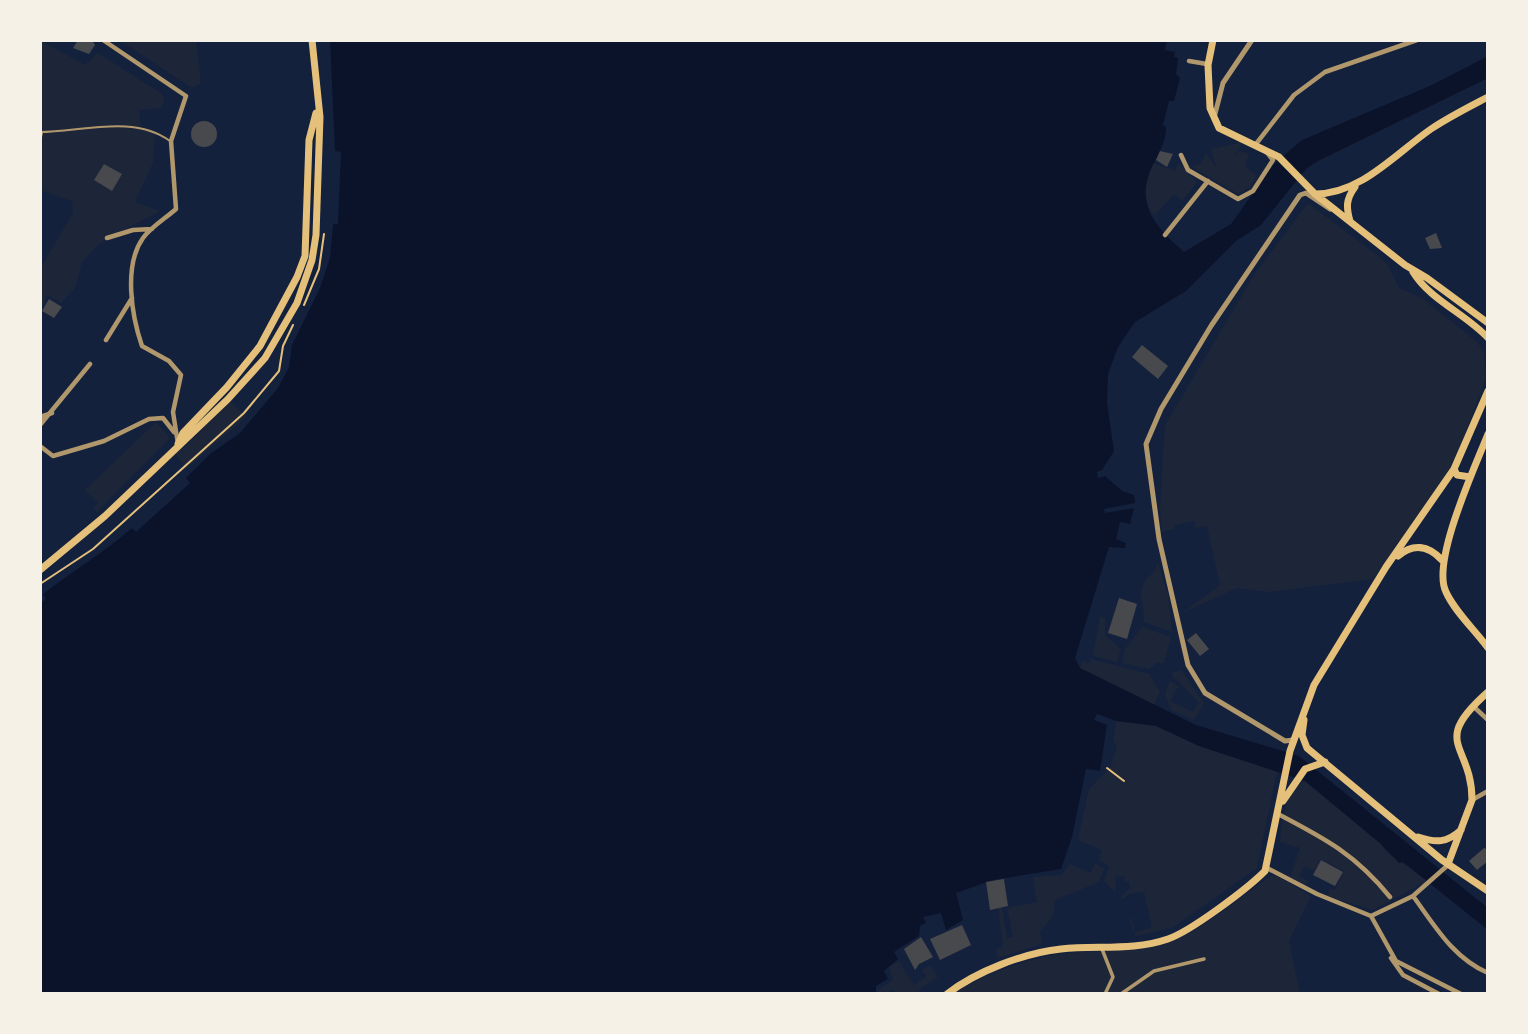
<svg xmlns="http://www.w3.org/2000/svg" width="1528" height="1034" font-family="Ubuntu,sans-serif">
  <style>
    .green { fill: #1d2539 }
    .water { fill: #0b132b }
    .building { fill: #48494c }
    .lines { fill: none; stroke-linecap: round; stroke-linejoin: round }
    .path { stroke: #e5c07b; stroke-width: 2 }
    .service { stroke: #b1986c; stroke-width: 2 }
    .pedestrian { stroke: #b1986c; stroke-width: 3.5 }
    .minor { stroke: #b1986c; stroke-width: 4.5 }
    .tertiary { stroke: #b1986c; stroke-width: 5 }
    .primary { stroke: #e5c07b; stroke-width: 7 }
  </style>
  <rect width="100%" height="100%" fill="#14213d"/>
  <path class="green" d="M40,40L85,65L98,53L162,94L164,102L161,108L139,110L141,128L155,130L153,163L135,202L160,211L100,243L82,262L75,288L61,303L48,295L40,309V269L73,213L72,201L40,190Z
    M119,40H196L201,83L192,88Z
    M1240,138L1244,140L1234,157L1239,151L1249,154L1245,166L1257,176L1249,188L1238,194L1192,167L1200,164L1206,153L1216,167L1211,149L1236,144Z
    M1153,163L1175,171L1179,163L1197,182L1182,201L1174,194L1154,216C1141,195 1144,184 1153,163Z
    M1308,203L1377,255L1388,265L1399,288L1422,298L1477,342L1484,352L1486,378L1454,464L1373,579L1268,592L1237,588L1182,613L1220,585L1207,526L1196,528L1194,521L1175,525L1174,529L1162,532L1160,508L1165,425L1256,272Z
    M230,401L246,417L186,469L175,453L187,445Z
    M156,422L170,438L97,512L93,508L98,503L85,490Z
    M1158,563L1168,595L1172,632L1144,622C1145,608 1137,593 1145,581C1151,574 1155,572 1158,563Z
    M1100,617L1105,618V635L1121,649L1117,662L1093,656Z
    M1142,627L1171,637L1164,663H1157L1149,669L1122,663L1125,649Z
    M1091,659L1149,674L1160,692L1154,705L1080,668L1082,661L1090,663Z
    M1181,670L1204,703L1194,720L1171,710L1165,694L1170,680L1180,688L1176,689L1170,701L1193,712L1199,702L1172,676V672Z
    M1117,719L1156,726L1199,746L1277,771L1257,868L1172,928L1135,936L1129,918L1132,919L1135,933L1152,927L1144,892L1129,894L1122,900L1121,897L1130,888L1129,881L1125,882L1124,876L1115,877L1116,893L1104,881L1109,867L1099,860L1102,850L1078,840L1089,789L1111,767L1117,746L1113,740Z
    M1305,781L1381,844L1386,852L1428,881L1373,910L1327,896L1330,889L1335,890L1344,871L1321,859L1314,871L1304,866L1299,876L1308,881L1306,885L1290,877L1300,848L1280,842C1282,821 1284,792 1305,781Z
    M1095,863L1104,869L1099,882L1055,900L1053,916L1040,932L1042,944L998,958L996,950L1003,946L998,908L1002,907L1007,938L1013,937L1007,908L1037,902L1033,877L1061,875L1070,864L1091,873Z
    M1270,876H1277L1311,896L1289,941L1300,994H953C987,973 1028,957 1068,953C1102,950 1134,953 1168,943C1199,933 1243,895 1270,876Z
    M899,961L914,985L926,977L922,970L930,965L938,977L919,989L921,994H897L894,990L881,994L878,990L893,980L889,967Z"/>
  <path class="water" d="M330,40H1167L1165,50L1175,52L1174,57L1178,58L1176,74L1180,78L1174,101H1169L1163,125L1166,127C1166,142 1160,150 1154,163C1133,203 1155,226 1184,252L1231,224L1273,165L1302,140L1432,85L1488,56V78L1316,162L1306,169L1261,225L1236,241L1186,291L1135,322L1118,347L1108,374L1107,403L1114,451L1102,470L1097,472L1098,478L1105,476L1122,491L1134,495L1135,503L1104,509L1105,513L1134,508L1130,524L1120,522L1116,539L1126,543L1125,548L1109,547L1075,658L1080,668L1196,725L1299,756L1488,908V930L1403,862L1399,863L1381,844L1305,781L1199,746L1156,726L1116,721L1097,714L1094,720L1107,725L1100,771L1086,769L1072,837L1061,869L993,880L956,893L963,920L946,930L941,913L923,917L926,923L920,926L919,936L894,952L898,959L884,971L888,979L876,986V994H40V603L46,599L43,594C73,571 103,553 132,528L136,532L190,483L186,478L210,454L240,433L278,388L289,367L292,345L320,288L330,258L333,224H338L341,152L335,151Z"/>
  <path class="building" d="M78,40H92L95,45L89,54L73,48Z
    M191 134a13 13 0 1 1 26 0a13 13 0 1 1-26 0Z
    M1160,151L1173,154L1167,167L1156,160Z
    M104,164L122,174L112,191L94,180Z
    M1436,233L1442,248L1430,249L1425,238Z
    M49,299L62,307L54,318L42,311Z
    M1142,345L1168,366L1158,379L1132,357Z
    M1119,598L1137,604L1127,639L1108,633Z
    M1196,633L1209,649L1200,656L1187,640Z
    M1484,848L1488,850V861L1477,870L1469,861Z
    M1321,860L1343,872L1335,886L1313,875Z
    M1004,879L1008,906L990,910L986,882Z
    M962,925L971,945L940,960L930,939Z
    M921,937L933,957L919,964L915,970L904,949Z"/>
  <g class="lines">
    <path class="path" d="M304,305L319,269L324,234
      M40,584L93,549L244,413L279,371L283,346L293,325
      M1107,768L1124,781"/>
    <path class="service" d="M40,132C80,132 134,114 170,141
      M40,141L42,133"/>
    <path class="pedestrian" d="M1102,949L1113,977L1105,994
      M1121,994L1154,971L1204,959"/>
    <path class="minor" d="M103,40L186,96L171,141L176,209C166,218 151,227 143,238C123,266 132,317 142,346L169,361L181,375L173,412L178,444
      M1189,61L1207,64
      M1256,144L1294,95L1325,72L1417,40
      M1181,155L1188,170L1238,199L1253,191L1273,160L1266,151
      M1165,235L1208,181
      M107,238L133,230L152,229
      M106,340L132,298
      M40,417L52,413
      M40,425L90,364
      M40,446L53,456L104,441L149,419L163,418L174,432
      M1473,706L1488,720
      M1472,800L1488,791
      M1278,814C1326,839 1356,855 1390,897
      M1267,868L1317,894L1371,916L1396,961L1461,994
      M1413,896C1435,926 1453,958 1488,973
      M1371,916L1413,896L1448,865
      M1391,958L1403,975L1439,994"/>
    <path class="tertiary" d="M1214,118L1223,83L1252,40
      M1293,740L1285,741L1205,693L1188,665L1159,539L1146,444L1161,409L1211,326L1300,195L1306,193L1330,209"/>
    <path class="primary" d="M1213,40L1208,65L1210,108L1219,128L1279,157L1315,194L1405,265L1427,278L1488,323
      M1315,194C1361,194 1395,154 1431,129C1449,117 1469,107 1488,97
      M1350,221C1346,207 1346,199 1355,187
      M1413,272C1430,300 1466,314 1488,338
      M1488,434C1475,467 1431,562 1446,592C1455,612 1475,630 1488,648
      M178,444L183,433L227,387L260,346L297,277L305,256L309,140L316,113
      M1454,469L1457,475L1470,477
      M1398,556C1413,543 1428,545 1442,560
      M40,570L105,516L228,399L265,358L297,303L312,260L316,235L320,117L312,40
      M1304,720L1302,735L1307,748L1442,860L1488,891
      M1283,801L1305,769L1325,762
      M1418,837C1436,843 1447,843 1461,830
      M1448,864L1472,800C1472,743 1429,744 1488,692
      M947,994C977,971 1024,953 1061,949C1097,945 1133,951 1168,939C1191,931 1247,889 1265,871L1290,751L1314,685L1386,567L1454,469L1488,391"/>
  </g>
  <rect width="1528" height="1034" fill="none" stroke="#f6f1e7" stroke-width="84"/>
</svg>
